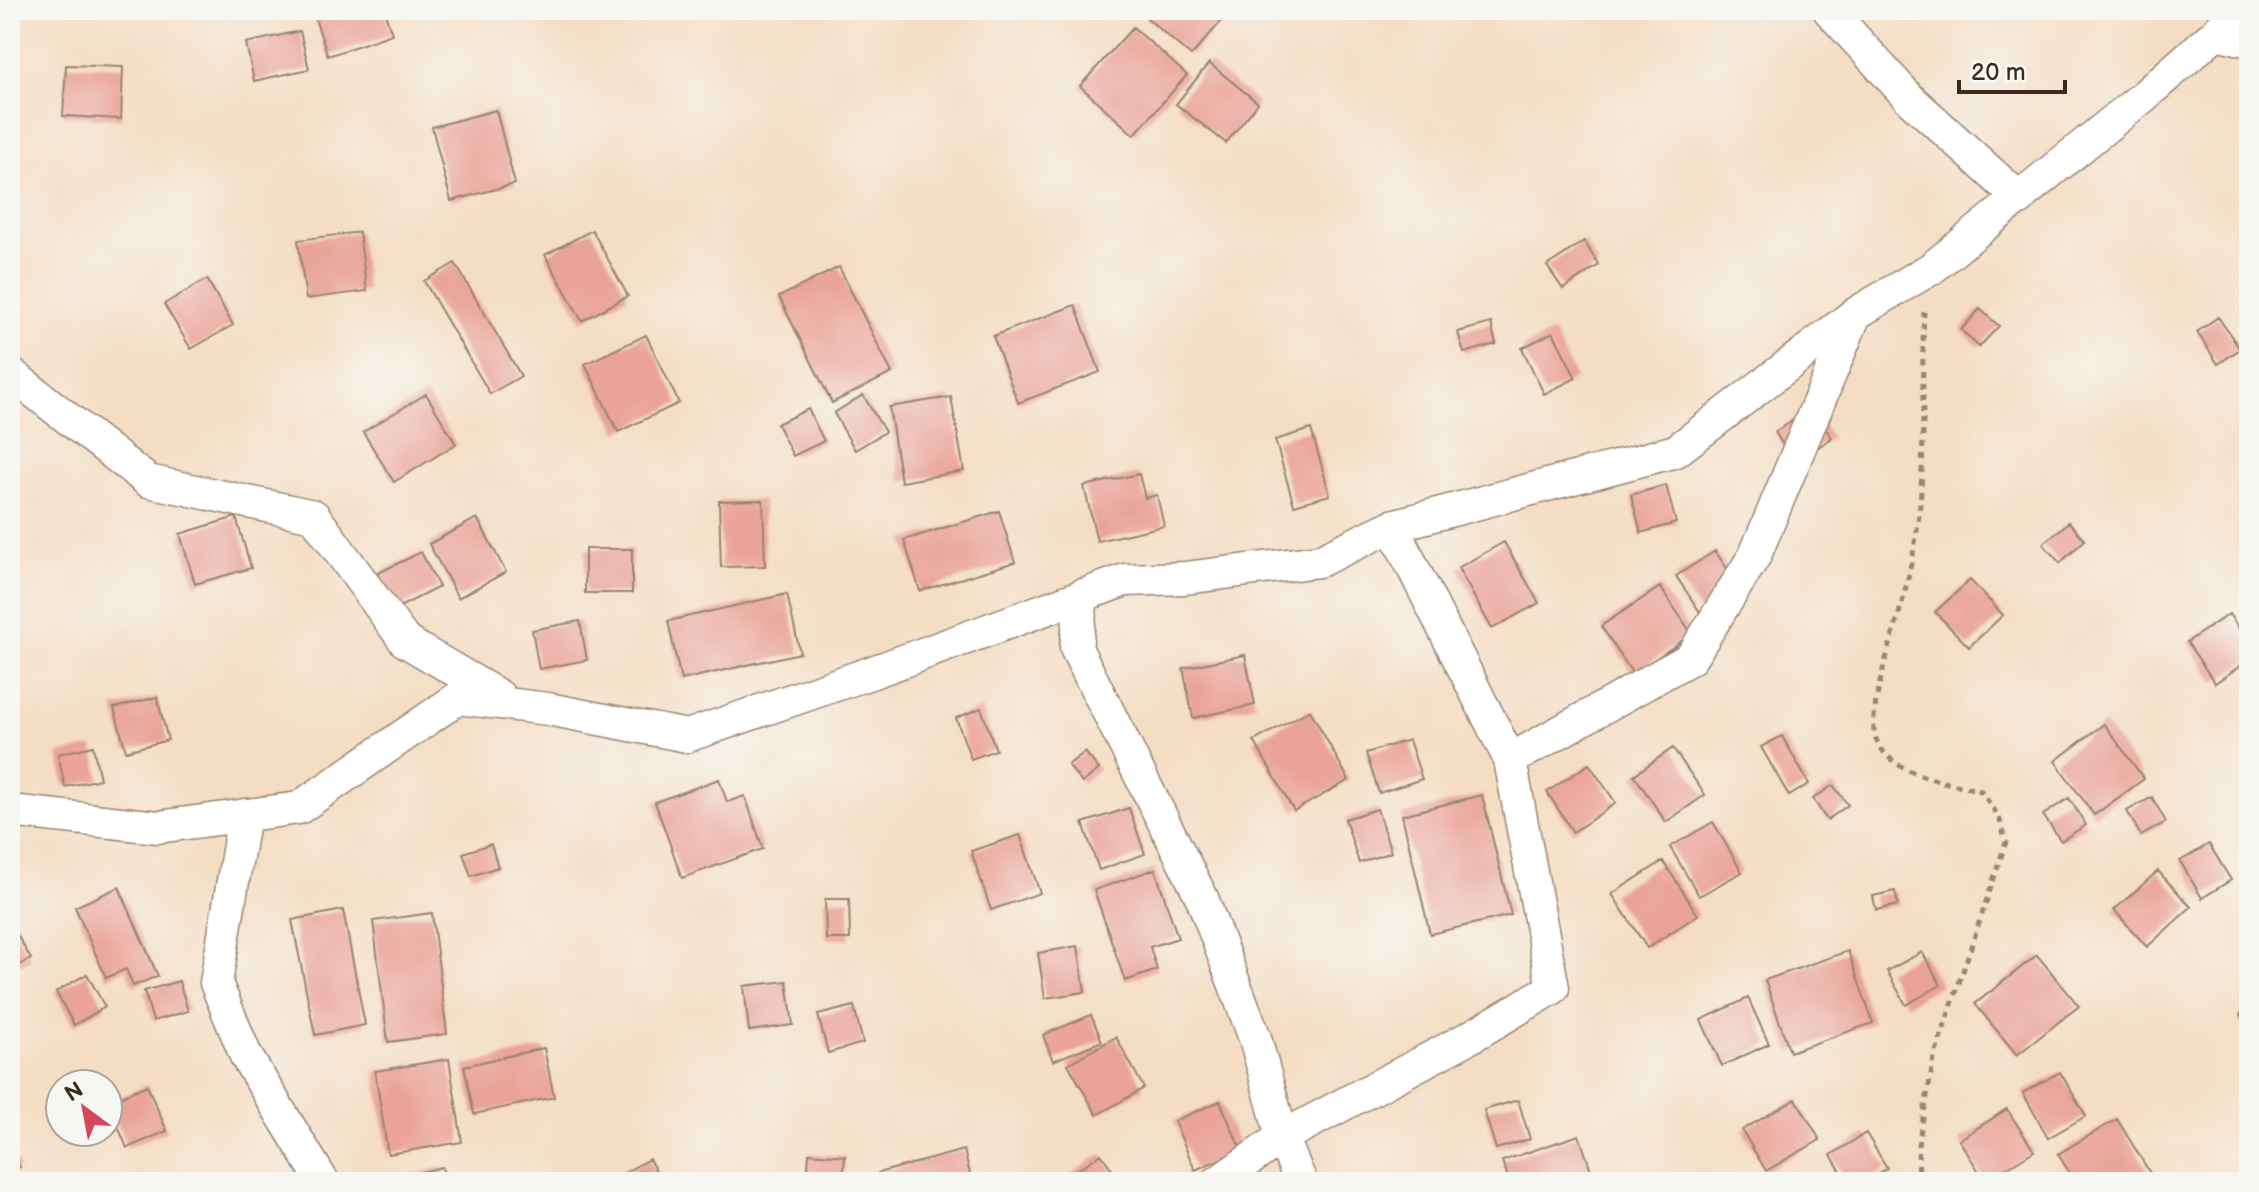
<svg xmlns="http://www.w3.org/2000/svg" width="2259" height="1192" font-family="'Balsamiq Sans',sans-serif">
  <style>
    .building { fill: #eaa397 }
    .lines { fill: none; stroke-linecap: round; stroke-linejoin: round }
    .street-casing { stroke: #988470; stroke-width: 35 }
    .path { stroke: #988470; stroke-width: 5; stroke-dasharray: 6 6; stroke-linecap: butt }
    .street { stroke: #fff; stroke-width: 32 }
  </style>
  <rect width="100%" height="100%" fill="#f6f6f2"/>
  <filter id="ink" filterUnits="userSpaceOnUse"><feTurbulence type="fractalNoise" baseFrequency=".0125" numOctaves="2"/><feDisplacementMap in="SourceGraphic" scale="16" xChannelSelector="R" yChannelSelector="G"/><feConvolveMatrix kernelMatrix="1 2 1 2 8 2 1 2 1" color-interpolation-filters="sRGB"/></filter>
  <filter id="wash" filterUnits="userSpaceOnUse"><feTurbulence type="fractalNoise" baseFrequency=".006" numOctaves="4" result="noise"/><feDisplacementMap in="SourceGraphic" scale="32" xChannelSelector="R" yChannelSelector="G"/><feGaussianBlur stdDeviation="1.8" result="paint"/><feColorMatrix in="noise" values="0 0 0 0 0 0 0 0 0 0 0 0 0 0 0 0 0 1.4 0 .05"/><feComposite in="paint" operator="in"/></filter>
  <g filter="url(#wash)">
    <rect width="100%" height="100%" fill="#f4ddc2"/>
    <g id="blocks">
      <path class="building" d="M312,10H384L392,34L328,56Z
        M1153,10H1231L1191,56L1147,18Z
        M1133,27L1187,75L1134,135L1080,86Z
        M300,31L309,69L254,81L246,43Z
        M1209,63L1258,103L1226,143L1176,104Z
        M66,65L123,67L121,119L63,116Z
        M496,110L515,184L451,201L432,127Z
        M592,230L628,296L582,321L545,255Z
        M359,232L367,291L306,299L298,240Z
        M1584,241L1599,265L1563,289L1547,266Z
        M455,263L521,376L490,394L424,281Z
        M839,267L892,373L832,403L779,297Z
        M207,279L233,325L191,349L164,304Z
        M1075,305L1100,372L1018,403L993,336Z
        M1980,309L1999,326L1979,347L1961,330Z
        M2218,317L2240,349L2218,364L2197,332Z
        M1491,323L1496,344L1464,353L1458,332Z
        M1553,332L1576,378L1544,394L1522,348Z
        M646,335L679,403L618,432L585,364Z
        M426,394L456,444L394,482L363,432Z
        M863,395L885,432L855,450L834,413Z
        M951,397L964,471L901,482L889,407Z
        M1812,408L1832,438L1794,463L1775,432Z
        M10,409H12L17,457L10,458Z
        M808,409L824,441L793,456L777,424Z
        M1311,429L1330,495L1294,505L1275,440Z
        M1139,474L1145,498L1157,495L1164,526L1097,541L1084,486Z
        M1666,485L1676,523L1641,533L1631,495Z
        M763,500L765,566L721,567L719,501Z
        M999,511L1015,562L920,591L904,540Z
        M236,517L251,568L195,584L180,534Z
        M477,518L506,572L458,598L429,544Z
        M2069,522L2085,540L2060,563L2043,544Z
        M1504,542L1539,603L1492,629L1458,568Z
        M585,549H632V593H585Z
        M1715,551L1741,589L1702,615L1676,576Z
        M421,552L439,587L388,613L370,577Z
        M1970,580L2003,615L1969,647L1935,612Z
        M1660,587L1692,634L1633,674L1601,626Z
        M787,594L800,653L681,680L668,621Z
        M2229,614L2249,644V660L2215,683L2187,642Z
        M580,621L587,660L539,669L532,630Z
        M1245,655L1255,705L1193,718L1183,668Z
        M157,697L168,740L126,751L114,708Z
        M981,708L996,750L971,759L956,718Z
        M1310,710L1349,780L1294,811L1254,741Z
        M2104,724L2144,779L2094,815L2055,761Z
        M1782,736L1809,784L1789,796L1761,747Z
        M1409,740L1422,779L1379,793L1366,753Z
        M93,746L100,779L65,787L58,754Z
        M1673,748L1705,795L1666,822L1634,775Z
        M1085,752L1099,769L1082,783L1068,765Z
        M1589,764L1616,803L1573,832L1547,792Z
        M719,779L727,802L745,796L763,849L682,878L655,802Z
        M1833,785L1848,805L1827,820L1813,799Z
        M1482,795L1511,915L1430,934L1402,815Z
        M2152,797L2166,822L2141,836L2127,811Z
        M2069,798L2086,825L2061,841L2043,815Z
        M1129,808L1145,854L1099,870L1083,823Z
        M1377,809L1391,852L1359,863L1345,819Z
        M1713,822L1742,872L1699,896L1670,847Z
        M1020,835L1040,893L991,910L971,851Z
        M491,844L498,867L471,876L463,853Z
        M2209,844L2231,880L2202,898L2180,861Z
        M1663,861L1698,915L1647,948L1612,894Z
        M1155,869L1178,938L1150,947L1157,970L1125,981L1094,890Z
        M2158,871L2191,907L2147,947L2114,910Z
        M119,887L158,976L133,986L126,969L106,978L75,907Z
        M1895,891L1898,905L1876,910L1873,896Z
        M825,899H849L850,939H826Z
        M343,910L365,1025L315,1035L292,920Z
        M432,913L447,1034L388,1042L373,921Z
        M15,931L31,959L10,970V934Z
        M1078,946L1085,992L1045,998L1038,953Z
        M1848,951L1873,1023L1790,1052L1765,980Z
        M1922,952L1941,985L1906,1005L1887,971Z
        M2037,955L2079,1006L2017,1055L1975,1004Z
        M87,974L105,1007L74,1025L56,992Z
        M179,981L188,1011L153,1021L144,991Z
        M787,981L793,1025L749,1031L744,986Z
        M1748,998L1769,1044L1722,1066L1701,1020Z
        M854,1006L863,1043L828,1053L818,1015Z
        M2249,1007V1025L2240,1015Z
        M1091,1015L1102,1041L1053,1061L1043,1035Z
        M1116,1037L1144,1088L1097,1115L1068,1064Z
        M544,1048L554,1097L474,1114L464,1066Z
        M449,1059L462,1142L388,1154L375,1071Z
        M2060,1072L2086,1116L2048,1138L2023,1093Z
        M147,1085L167,1131L127,1148L108,1102Z
        M1796,1099L1820,1140L1766,1171L1742,1130Z
        M1518,1100L1530,1139L1496,1149L1484,1110Z
        M1220,1101L1241,1150L1195,1170L1174,1121Z
        M2007,1109L2034,1151L1985,1181L1959,1140Z
        M2117,1119L2153,1178L2147,1182H2075L2058,1154Z
        M1866,1133L1887,1168L1865,1182H1847L1831,1155Z
        M1579,1135L1595,1182H1510L1502,1161Z
        M10,1150L20,1167L10,1173Z
        M964,1150L972,1182H880L878,1173Z
        M809,1153L845,1156L843,1182H807Z
        M1101,1154L1121,1182H1059Z
        M649,1159L662,1182H608Z
        M442,1167L446,1182H382V1181Z"/>
    </g>
  </g>
  <g filter="url(#ink)">
    <use href="#blocks" fill-opacity="0" stroke="#988470" stroke-width="2"/>
    <g class="lines">
      <defs>
        <path id="street" d="M1829,10L1909,98L2020,199
          M2216,33L2249,41
          M10,373L148,481L314,516L405,641L499,696
          M1082,595L1076,648L1202,898L1255,1038L1282,1137L1301,1182
          M1510,760L1691,658L1755,555L1854,317
          M10,811L158,827L299,808L458,698L548,709L687,736L873,672L1125,580L1185,578L1319,561L1392,526L1676,451L1855,314L1932,268L2144,96L2216,33L2236,10
          M244,815L216,983L246,1056L323,1182
          M1218,1182L1282,1137L1472,1036L1553,988L1510,760L1392,526"/>
      </defs>
      <use href="#street" class="street-casing"/>
      <path class="path" d="M1919,1182L1918,1145L1934,1058L2006,842L1999,817L1981,791C1946,781 1892,777 1876,739C1866,716 1892,640 1899,614C1910,573 1919,531 1921,489C1925,430 1921,371 1924,312"/>
      <use href="#street" class="street"/>
    </g>
  </g>
  <rect width="2259" height="1192" fill="none" stroke="#f6f6f2" stroke-width="40"/>
  <g transform="translate(84 1108) rotate(328)"><circle r="38" fill="#f6f6f2" stroke="#aba49d" stroke-width="2"/>
  <path d="M0-6L14 30L0 20L-14 30Z" fill="#d1495b"/>
  <text y="-12" font-size="22" font-weight="bold" text-anchor="middle" fill="#3b2a1e">N</text>
  </g>
  <path d="M1959 80v12h106v-12" fill="none" stroke="#3b2a1e" stroke-width="4"/>
  <text x="1971" y="80" font-size="24" fill="#3b2a1e" stroke="#f6f6f2" stroke-width="6" paint-order="stroke">20 m</text>
</svg>
